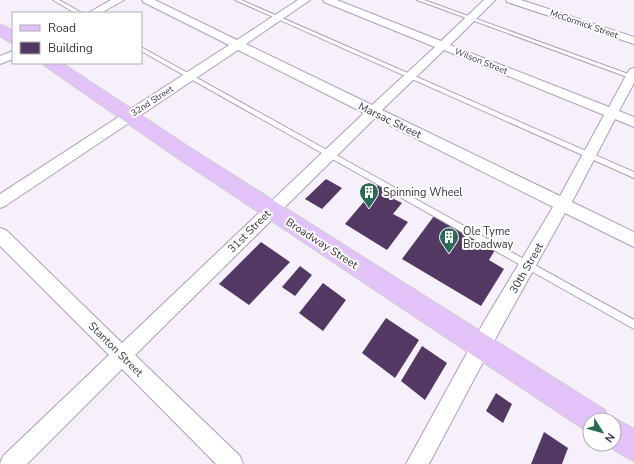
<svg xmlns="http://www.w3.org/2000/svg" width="634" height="464" font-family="'Nunito Sans',sans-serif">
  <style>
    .building { fill: #533864 }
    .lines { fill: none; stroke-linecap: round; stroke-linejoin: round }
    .service-casing { stroke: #ae9eb9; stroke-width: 2 }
    .minor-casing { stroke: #ae9eb9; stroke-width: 2 }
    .primary-casing { stroke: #d0ced1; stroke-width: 2 }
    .service { fill: #fff; fill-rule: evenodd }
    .minor { fill: #fff; fill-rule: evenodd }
    .primary { fill: #e3c2f9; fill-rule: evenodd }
    .labels { text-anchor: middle; stroke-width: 4; stroke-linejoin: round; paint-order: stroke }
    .far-street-label { font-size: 9px; fill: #3a333f; stroke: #fff }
    .street-label { font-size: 11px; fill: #3a333f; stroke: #fff }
    .poi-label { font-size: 11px; fill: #3a333f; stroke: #fff; text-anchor: start }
  </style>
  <rect width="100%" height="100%" fill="#f6f0fb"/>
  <path class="building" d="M326,179L342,188L322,209L305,199Z
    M378,185L393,193L390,197L402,203L393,214L408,222L387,250L345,224Z
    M434,216L495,250L489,260L504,269L481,306L402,259Z
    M261,242L290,262L249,305L219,284Z
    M300,266L312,275L295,296L282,287Z
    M323,283L346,300L323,331L299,313Z
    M386,318L419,340L395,378L362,353Z
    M422,346L447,363L425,400L401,381Z
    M496,393L512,404L503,423L486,411Z
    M544,432L568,448L562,464H531Z"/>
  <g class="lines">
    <defs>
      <path id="service" d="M53,0H59L82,13H75Z
        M235,0H241L634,172V178Z
        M417,0H424L634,76V78H630Z
        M141,47L634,320V329L141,51Z"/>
      <path id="minor" d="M111,0H124L101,13H88Z
        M142,0H155L237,40L298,0H310L246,44L372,105L435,47L324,2L323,0H337L441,41L484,0H495L450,45L609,107L628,72L630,69L634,68V83L619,111L634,117V127L615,119L572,202L634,232V247L565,213L499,332L429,464H406L485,320L553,207L375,118L135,355L240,456L243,464H216L122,369L27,464H0L3,456L109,355L0,246V228L6,230L122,343L364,113L238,50L5,206L0,208V194L229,45L143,2ZM444,50L604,115L560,196L382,110Z
        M506,0H521L634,37V44L507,2Z
        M13,51V59L0,64V56Z"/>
      <path id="primary" d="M0,25L5,26L13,31V43L8,41L0,36Z
        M43,63H62L192,149L605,410L609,420H590V432L585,430L179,159L45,66Z
        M614,418L634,429V461L624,456L605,444H614V420H610Z"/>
    </defs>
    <use href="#service" class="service-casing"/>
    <use href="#minor" class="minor-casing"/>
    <use href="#primary" class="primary-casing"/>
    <use href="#service" class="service"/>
    <use href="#minor" class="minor"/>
    <use href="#primary" class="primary"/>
  </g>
  <defs>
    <symbol id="building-pin" viewBox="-11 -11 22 30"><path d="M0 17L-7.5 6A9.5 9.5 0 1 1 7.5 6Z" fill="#2c6955" stroke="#fff"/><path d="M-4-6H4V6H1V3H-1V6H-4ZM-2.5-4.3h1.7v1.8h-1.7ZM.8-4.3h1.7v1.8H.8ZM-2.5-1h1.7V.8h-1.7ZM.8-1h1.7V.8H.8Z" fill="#fff"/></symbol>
  </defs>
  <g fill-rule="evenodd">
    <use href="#building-pin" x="358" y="181" width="22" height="30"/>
    <use href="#building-pin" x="438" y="226" width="22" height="30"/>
  </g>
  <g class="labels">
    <g class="far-street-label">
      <text transform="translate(584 24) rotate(19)" y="3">McCormick Street</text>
      <text transform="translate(481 61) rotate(22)" y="3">Wilson Street</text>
      <text transform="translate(152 101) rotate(-33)" y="3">32nd Street</text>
    </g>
    <g class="street-label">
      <text transform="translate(390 120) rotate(26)" y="4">Marsac Street</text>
      <text transform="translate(249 231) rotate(-45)" y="4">31st Street</text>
      <text transform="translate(322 243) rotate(33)" y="4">Broadway Street</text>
      <text transform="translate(526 268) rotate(-60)" y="4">30th Street</text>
      <text transform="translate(116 349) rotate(45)" y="4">Stanton Street</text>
    </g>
    <g class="poi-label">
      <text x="383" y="196">Spinning Wheel</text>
      <text x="463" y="235">Ole Tyme<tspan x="463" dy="13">Broadway</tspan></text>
    </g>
  </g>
  <rect x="12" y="12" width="130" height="52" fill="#ffffff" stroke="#b0adb2"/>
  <rect x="20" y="25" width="20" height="6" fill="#e3c2f9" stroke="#b0adb2"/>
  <text x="48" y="32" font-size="12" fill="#3a333f">Road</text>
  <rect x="20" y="42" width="20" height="12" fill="#533864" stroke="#b0adb2"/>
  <text x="48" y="52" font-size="12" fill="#3a333f">Building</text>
  <g transform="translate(602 432) rotate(127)"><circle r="19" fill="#ffffff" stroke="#b0adb2"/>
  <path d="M0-3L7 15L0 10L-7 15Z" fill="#2c6955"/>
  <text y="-6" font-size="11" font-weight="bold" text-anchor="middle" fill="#3a333f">N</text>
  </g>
</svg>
